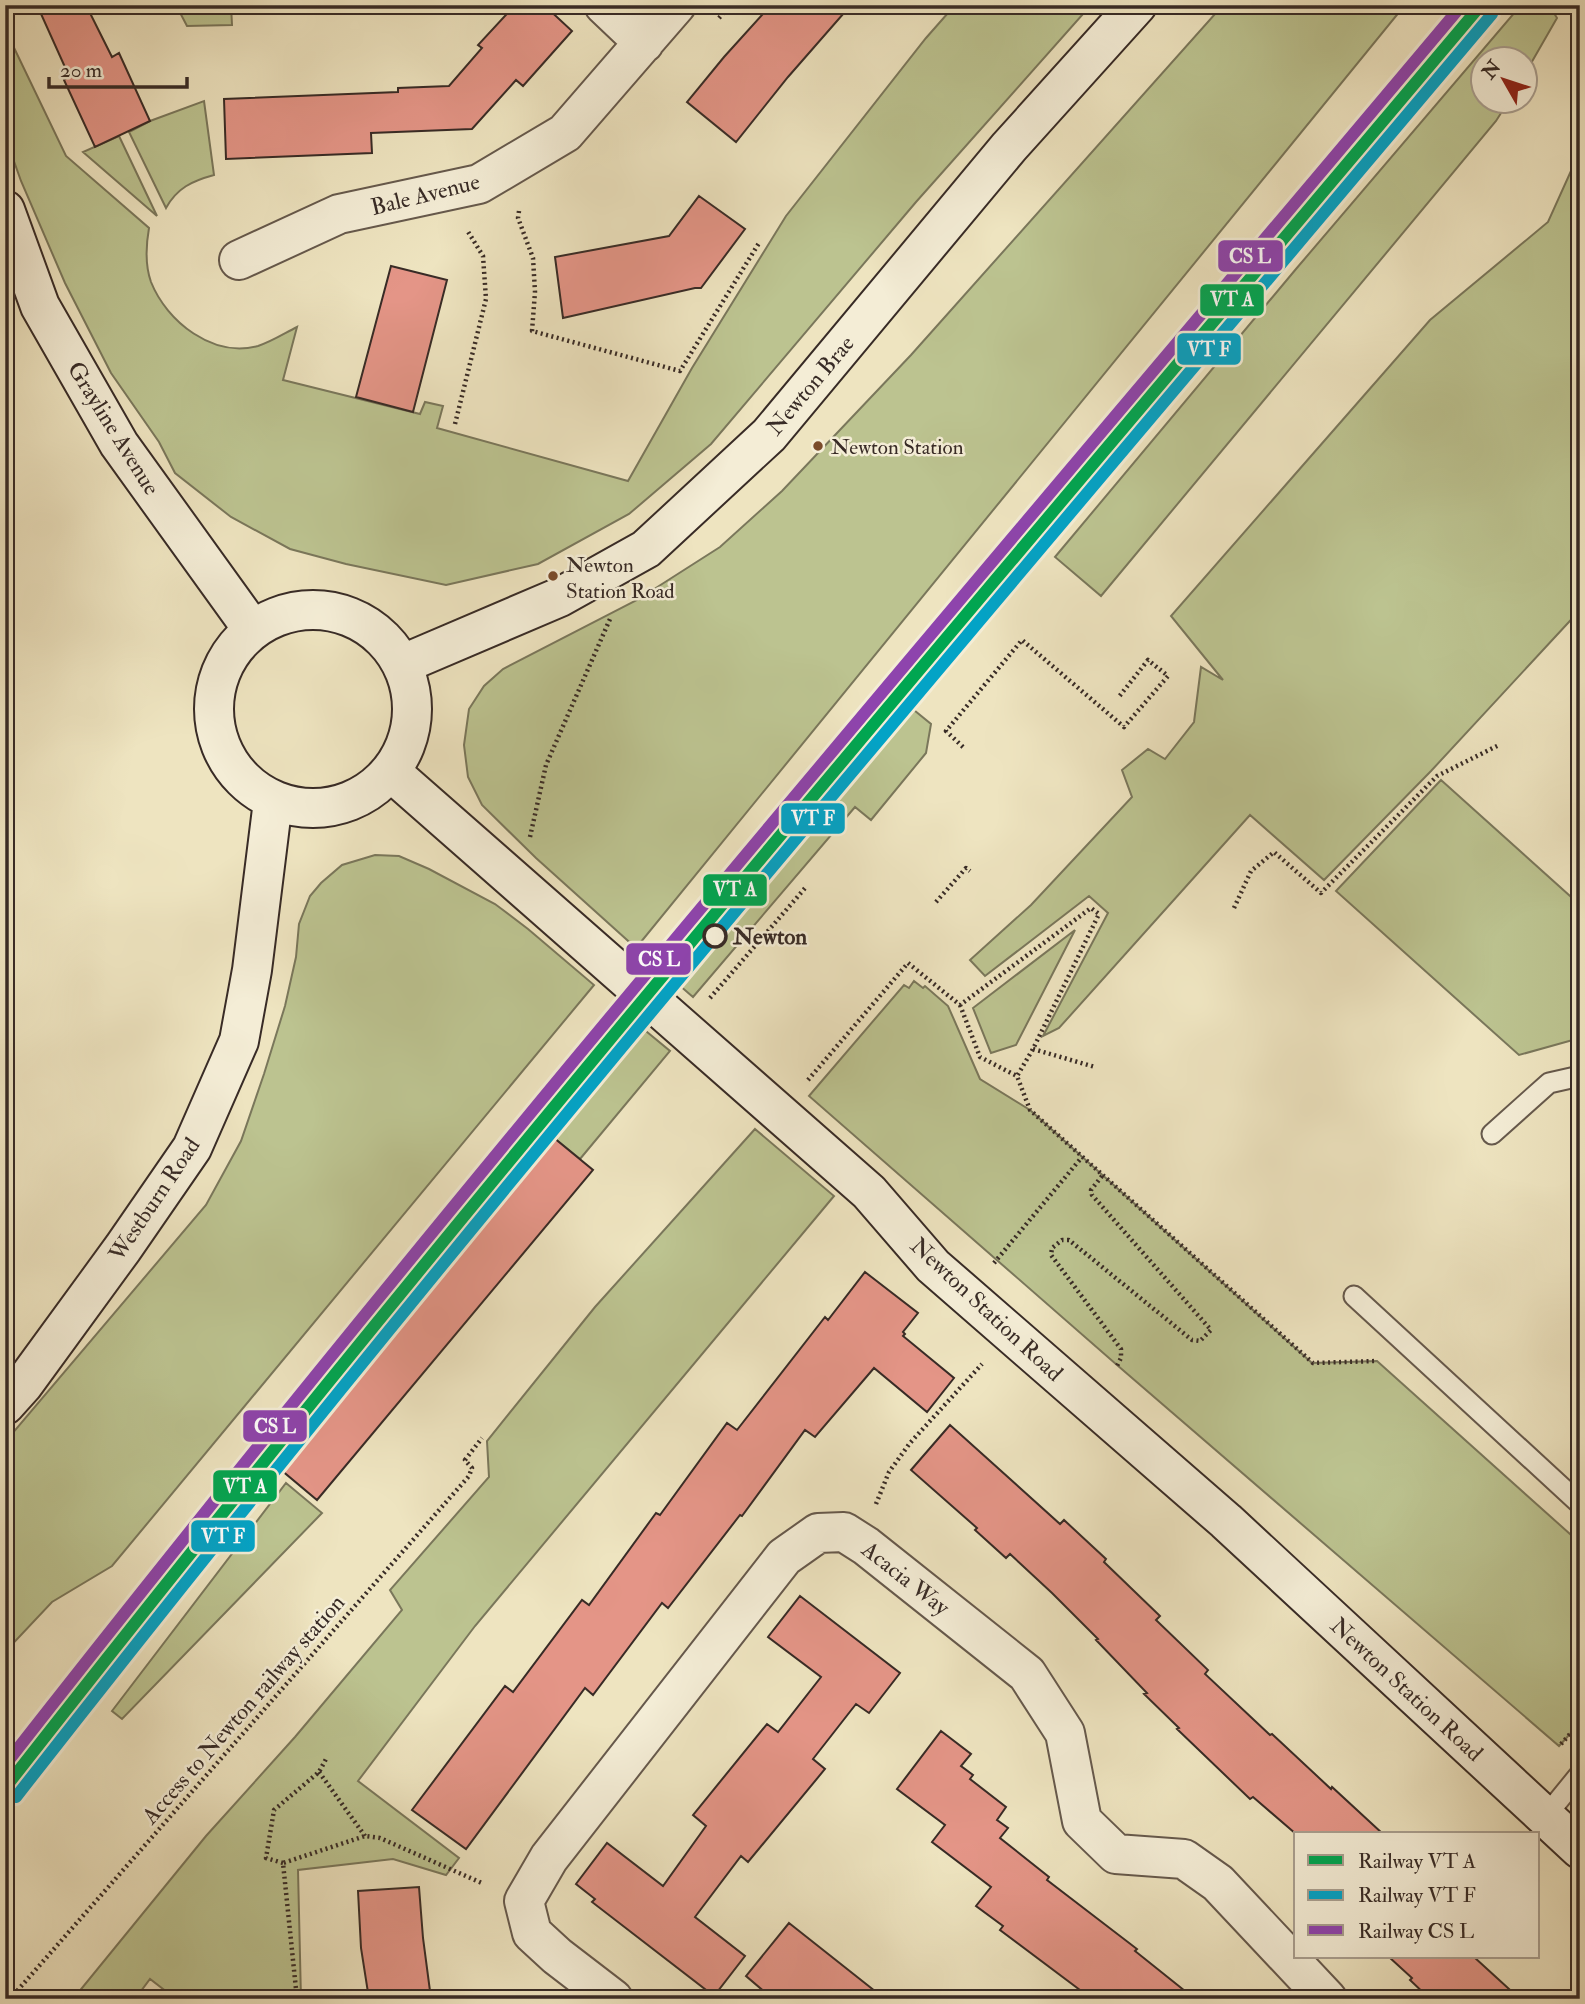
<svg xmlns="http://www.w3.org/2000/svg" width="1585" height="2004" font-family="'IM FELL Double Pica',serif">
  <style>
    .green { fill: #bcc390; stroke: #7a775b; stroke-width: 2 }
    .building { fill: #e49587; stroke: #382b26; stroke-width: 2 }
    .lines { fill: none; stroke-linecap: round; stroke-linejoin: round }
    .lane-casing { stroke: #66594c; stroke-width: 23 }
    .street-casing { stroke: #66594c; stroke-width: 42 }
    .secondary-casing { stroke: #382b26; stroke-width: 42 }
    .path { stroke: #382b26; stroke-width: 4.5; stroke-dasharray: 2 3.5; stroke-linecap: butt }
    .lane { stroke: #f4edd6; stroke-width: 19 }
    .street { stroke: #f4edd6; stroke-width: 38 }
    .secondary { stroke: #f4edd6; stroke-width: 38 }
    .rail-1-casing { stroke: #f4edd6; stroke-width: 18 }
    .rail-2-casing { stroke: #f4edd6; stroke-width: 18 }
    .rail-3-casing { stroke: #f4edd6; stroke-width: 18 }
    .rail-1 { stroke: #00a651; stroke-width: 12 }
    .rail-2 { stroke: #03a3c6; stroke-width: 12 }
    .rail-3 { stroke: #8e44ad; stroke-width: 12 }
    .bus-dot { fill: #7a4b2a; stroke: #f4edd6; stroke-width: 2.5 }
    .stop-dot { fill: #f4edd6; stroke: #382b26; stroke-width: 3.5 }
    .labels { text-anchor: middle; stroke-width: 5; stroke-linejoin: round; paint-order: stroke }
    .bus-label { font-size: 21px; fill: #382b26; stroke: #f4edd6; text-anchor: start }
    .street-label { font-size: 23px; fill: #382b26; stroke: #f4edd6 }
    .stop-label { font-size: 23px; font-weight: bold; fill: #382b26; stroke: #f4edd6; text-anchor: start }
    .line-badge { stroke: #f4edd6; stroke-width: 2.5 }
    .badge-label { font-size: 19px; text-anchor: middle; font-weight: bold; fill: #fff }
  </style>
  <rect width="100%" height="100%" fill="#eee4c0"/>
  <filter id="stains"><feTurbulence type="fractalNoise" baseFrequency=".00286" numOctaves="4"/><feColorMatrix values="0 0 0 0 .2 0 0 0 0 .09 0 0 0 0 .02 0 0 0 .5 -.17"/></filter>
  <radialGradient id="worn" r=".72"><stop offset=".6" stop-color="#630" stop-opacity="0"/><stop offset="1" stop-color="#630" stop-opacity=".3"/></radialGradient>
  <path class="green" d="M176,5H231L232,25L187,26Z
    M955,5H1091L916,202L711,444L629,514L538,564L446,585L346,564L290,549L231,517L175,473L159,442L111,373L65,283L21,181L5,136V29L66,156L149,228C146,245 145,265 151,282C167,322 213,358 258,346C271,342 285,333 297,327L283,380L420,414L425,402L443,406L437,428L628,481L692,368L786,216L926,38Z
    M1223,5H1405L636,948L536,858L482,805L468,777L464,745L469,709L484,686L503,669L637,600L720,547L782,491L911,355Z
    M1521,5H1549L1557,18L1526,72V60H1484V102H1508L1496,121L1101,596L1055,557L1296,269Z
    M204,101L214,175C192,181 177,188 166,208L129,132L150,121Z
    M119,136L157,216L83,152Z
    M1580,151V610L1431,771L1324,880L1250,815L1059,1028L1043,1036L1108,913L1089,896L985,976L970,960L1031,905L1132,797L1122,770L1148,749L1165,759L1194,722L1201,667L1223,680L1171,616L1430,320L1548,222Z
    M909,706L931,724L926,753L871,820L855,807L693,997L679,985Z
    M1441,780L1580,905V1038L1519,1055L1336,891Z
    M375,855L399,856L429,869L495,904L528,929L594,985L112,1566L52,1602L5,1652V1442L206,1205L241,1141L264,1074L285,1006L296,957L299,924L310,896L321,883L342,865Z
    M1075,930L1016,1045L991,1053L973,1008Z
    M914,981L923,988L925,986L948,1006L980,1079L1030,1110L1312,1363L1377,1361L1580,1543V1723L1559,1746L1117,1365L809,1096L904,985L909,988Z
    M641,1027L670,1051L580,1159L548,1133Z
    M755,1129L834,1196L475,1626L358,1781L459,1858L446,1875L393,1859L298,1870L301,1999H176L150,1979L135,1999H73L206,1836L295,1737L402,1610L390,1590L489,1477L487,1441L595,1307Z
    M286,1483L322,1513L122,1719L112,1711Z"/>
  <path class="building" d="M37,5H86L112,57L119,53L150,121L95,147L64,80L69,76Z
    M515,5H544L572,31L523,86L516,80L472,129L371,133L372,153L226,159L224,99L398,92V88L449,86L482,48L478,45Z
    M771,5H851L788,77L736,142L687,102L724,57Z
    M699,196L745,229L701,288H695L563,318L555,257L669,236Z
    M391,266L447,280L413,412L356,397Z
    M548,1133L593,1170L317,1500L280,1469L492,1215L485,1209Z
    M865,1272L918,1313L903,1332L905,1334L903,1336L954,1378L927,1412L874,1368L815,1437L805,1430L742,1516L740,1515L668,1608L662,1603L593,1695L585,1688L466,1849L412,1810L505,1686L513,1692L582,1600L589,1605L656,1513L660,1515L727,1423L737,1430L825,1317L828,1320Z
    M950,1425L1060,1524L1064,1520L1106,1559L1104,1562L1160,1616L1156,1620L1208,1670L1205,1674L1270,1735L1272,1734L1331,1789L1332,1787L1383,1834H1296L1253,1797L1250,1799L1177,1729L1179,1728L1144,1694L1147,1693L1096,1640L1098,1639L1052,1593L1010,1554L1006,1558L975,1530L977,1528L911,1470Z
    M800,1596L900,1673L869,1713L856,1704L813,1759L825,1769L748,1862L741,1856L695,1917L745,1956L714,1996L592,1902L595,1899L576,1884L607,1843L663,1886L706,1826L693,1815L767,1724L778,1732L821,1677L768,1637Z
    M941,1731L971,1754L961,1766L973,1775L970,1779L1006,1807L997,1820L1008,1828L1000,1838L1049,1877L1047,1880L1137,1949L1135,1951L1195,1999H1092L1000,1930L1003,1926L976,1906L991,1887L932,1842L945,1825L897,1789Z
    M419,1887L423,1938L430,1991L428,1992L429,1999H369L361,1948L358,1891Z
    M789,1923L885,1999H773L746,1976Z
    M1389,1957H1474L1520,1999H1430L1410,1980L1412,1978Z"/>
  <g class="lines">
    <defs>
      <path id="lane" d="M1492,1134L1549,1083L1580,1076
        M1354,1296L1580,1504
        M1545,1817L1580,1774"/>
      <path id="street" d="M604,5L644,43
        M239,260L339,214L479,184L565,133L676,5
        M613,1999L557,1956L532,1933L524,1901L549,1858L784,1557L818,1533L844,1532L866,1546L1027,1674L1065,1733L1082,1821L1116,1854L1184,1859L1218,1883L1327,1999"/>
      <path id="secondary" d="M5,210L40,306L119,444L253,630
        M214 709a99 99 0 1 1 198 0a99 99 0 1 1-198 0Z
        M403,664L560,597L646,549L769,435L1009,147L1137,5
        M391,772L869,1192L933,1266L1226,1521L1580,1849
        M5,1405L23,1385L123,1248L192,1148L239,1041L252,970L273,801"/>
    </defs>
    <use href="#lane" class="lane-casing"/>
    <use href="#street" class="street-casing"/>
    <use href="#secondary" class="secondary-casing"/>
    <path class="path" d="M719,18L730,5
      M519,211L518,218L533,258L535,292L532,331L680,371L759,243
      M455,424L486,299L483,256L467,230
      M963,747L946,731L1022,640L1124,727L1168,676L1148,660L1118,698
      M530,837L546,765L610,619
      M936,902L966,868L970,871
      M1234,908L1251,871L1274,852L1321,893L1437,776L1499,745
      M710,998L806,887
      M960,1005L980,1057L1017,1076
      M1033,1049L1095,1067
      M808,1080L908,963L960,1005L1091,908L1099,914L1033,1049L1017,1076L1030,1110L1313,1363L1376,1361
      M1102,1176L1091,1190L1092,1195L1211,1330L1200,1341L1192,1340L1069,1240H1062L1052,1248L1051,1255L1121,1349V1358L1116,1368
      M994,1263L1082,1157
      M876,1504L889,1472L910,1443L982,1364
      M1561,1744L1580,1723
      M319,1772L365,1836
      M283,1863L266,1858L274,1810L319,1772L326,1759
      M10,1999L469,1476L472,1468L465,1460L482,1438
      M297,1999L283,1863L365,1836L380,1838L484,1884"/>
    <use href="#lane" class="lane"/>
    <use href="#street" class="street"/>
    <use href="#secondary" class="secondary"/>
    <defs>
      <path id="rail-1" d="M5,1788C480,1180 984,595 1481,5"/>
      <path id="rail-2" d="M16,1797C491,1189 995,604 1492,14"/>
      <path id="rail-3" d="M5,1765C474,1165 972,588 1462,5"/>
    </defs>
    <use href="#rail-1" class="rail-1-casing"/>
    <use href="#rail-2" class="rail-2-casing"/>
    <use href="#rail-3" class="rail-3-casing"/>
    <use href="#rail-1" class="rail-1"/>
    <use href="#rail-2" class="rail-2"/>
    <use href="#rail-3" class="rail-3"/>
  </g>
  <g class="bus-dot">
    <circle cx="818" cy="446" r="6"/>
    <circle cx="553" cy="576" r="6"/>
  </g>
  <circle class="stop-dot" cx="715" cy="936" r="11"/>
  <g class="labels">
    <g class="bus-label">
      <text x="831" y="454">Newton Station</text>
      <text x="566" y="572">Newton<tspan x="566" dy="26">Station Road</tspan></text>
    </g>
    <g class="street-label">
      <text transform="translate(425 194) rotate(-14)" y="8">Bale Avenue</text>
      <text transform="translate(810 385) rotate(-50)" y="8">Newton Brae</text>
      <text transform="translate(114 428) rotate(58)" y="8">Grayline Avenue</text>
      <text transform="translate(154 1199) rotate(-56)" y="8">Westburn Road</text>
      <text transform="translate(987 1309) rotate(43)" y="8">Newton Station Road</text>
      <text transform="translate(906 1578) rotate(38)" y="8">Acacia Way</text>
      <text transform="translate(1407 1689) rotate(43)" y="8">Newton Station Road</text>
      <text transform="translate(243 1709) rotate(-49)" y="8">Access to Newton railway station</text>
    </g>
    <g class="stop-label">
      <text x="733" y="944">Newton</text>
    </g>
  </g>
  <g class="line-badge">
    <rect x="1217" y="239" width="67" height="34" rx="7" fill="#8e44ad"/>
    <rect x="1199" y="283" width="66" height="34" rx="7" fill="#00a651"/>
    <rect x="1176" y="332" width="66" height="34" rx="7" fill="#03a3c6"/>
    <rect x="780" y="802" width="66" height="33" rx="7" fill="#03a3c6"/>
    <rect x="702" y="873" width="66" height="34" rx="7" fill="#00a651"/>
    <rect x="625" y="942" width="67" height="34" rx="7" fill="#8e44ad"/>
    <rect x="242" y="1409" width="66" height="34" rx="7" fill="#8e44ad"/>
    <rect x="212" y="1469" width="66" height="34" rx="7" fill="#00a651"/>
    <rect x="190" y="1519" width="66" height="34" rx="7" fill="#03a3c6"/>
  </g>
  <g class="badge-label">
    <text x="1250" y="263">CS L</text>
    <text x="1232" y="306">VT A</text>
    <text x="1209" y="356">VT F</text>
    <text x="813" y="825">VT F</text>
    <text x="735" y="896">VT A</text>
    <text x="659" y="966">CS L</text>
    <text x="275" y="1433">CS L</text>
    <text x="245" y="1493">VT A</text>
    <text x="223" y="1543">VT F</text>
  </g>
  <rect width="1585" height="2004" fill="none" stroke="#eee4c0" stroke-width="28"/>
  <rect x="7" y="7" width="1571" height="1990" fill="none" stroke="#382b26" stroke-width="3.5"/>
  <rect x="14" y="14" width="1557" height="1976" fill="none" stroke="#382b26" stroke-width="2"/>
  <rect x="1294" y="1832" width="245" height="126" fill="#f4edd6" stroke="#a99f90" stroke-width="2"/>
  <rect x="1308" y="1855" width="35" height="10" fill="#00a651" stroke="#a99f90" stroke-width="2"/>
  <text x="1358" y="1868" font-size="21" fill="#382b26">Railway VT A</text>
  <rect x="1308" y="1890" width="35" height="10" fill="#03a3c6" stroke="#a99f90" stroke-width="2"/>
  <text x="1358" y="1902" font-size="21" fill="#382b26">Railway VT F</text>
  <rect x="1308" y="1925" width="35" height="10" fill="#8e44ad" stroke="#a99f90" stroke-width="2"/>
  <text x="1358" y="1938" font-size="21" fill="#382b26">Railway CS L</text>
  <g transform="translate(1504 80) rotate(309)"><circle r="33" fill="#f4edd6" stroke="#a99f90" stroke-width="2"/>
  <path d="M0-5L12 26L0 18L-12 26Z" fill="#8f2418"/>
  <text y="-10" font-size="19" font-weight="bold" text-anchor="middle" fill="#382b26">N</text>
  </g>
  <path d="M49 77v10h138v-10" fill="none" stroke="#382b26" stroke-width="3.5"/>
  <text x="60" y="77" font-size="21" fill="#382b26" stroke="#f4edd6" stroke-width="5" paint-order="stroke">20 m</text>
  <rect width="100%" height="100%" filter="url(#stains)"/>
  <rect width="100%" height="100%" fill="url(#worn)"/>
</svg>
